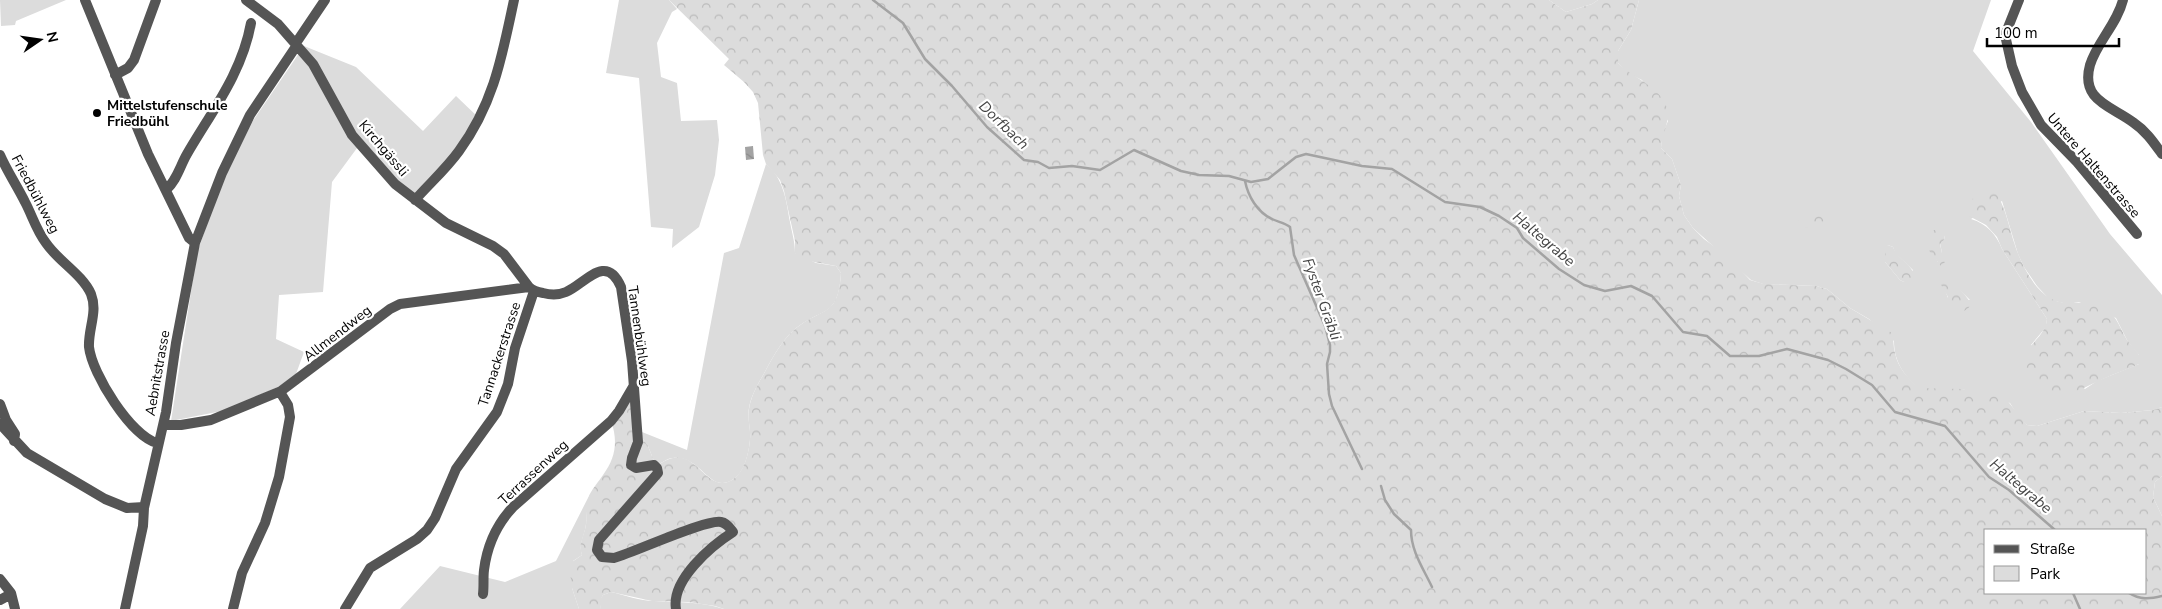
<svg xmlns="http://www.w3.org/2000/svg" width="2162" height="609" font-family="'Nunito Sans',sans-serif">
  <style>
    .green { fill: #dcdcdc; fill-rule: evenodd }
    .forest { fill: url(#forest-crowns); fill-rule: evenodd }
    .water { fill: url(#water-waves) }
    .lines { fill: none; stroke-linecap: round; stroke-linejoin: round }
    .stream { stroke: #a3a3a3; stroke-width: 2.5 }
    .street { stroke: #555; stroke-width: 10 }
    .poi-dot { fill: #000; stroke: #fff; stroke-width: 2 }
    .labels { text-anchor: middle; stroke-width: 4.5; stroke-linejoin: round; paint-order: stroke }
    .poi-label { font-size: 14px; font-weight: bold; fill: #000; stroke: #fff; text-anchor: start }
    .street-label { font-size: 14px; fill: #000; stroke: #fff }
    .water-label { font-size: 15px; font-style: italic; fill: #444; stroke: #fff }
  </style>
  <defs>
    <pattern id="forest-crowns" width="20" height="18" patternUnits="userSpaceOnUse" patternTransform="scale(1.25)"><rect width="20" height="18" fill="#dcdcdc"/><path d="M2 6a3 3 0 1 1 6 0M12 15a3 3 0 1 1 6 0" fill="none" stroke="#bbb"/></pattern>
    <pattern id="water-waves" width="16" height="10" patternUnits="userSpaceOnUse" patternTransform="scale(1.25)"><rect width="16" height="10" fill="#a3a3a3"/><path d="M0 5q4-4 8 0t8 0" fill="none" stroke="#8b8b8b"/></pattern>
  </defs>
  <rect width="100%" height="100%" fill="#fff"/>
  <path class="green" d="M0,0H66L16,21L15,25L1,26Z
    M619,0H669L677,9L672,12L657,43L661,77L677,83L681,121L717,120L719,140L715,175L699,227L672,248L673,229L651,227L639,78L606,73Z
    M1549,0H1598L1592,4L1566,12Z
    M1639,0H1991L1973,51L2031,122L2110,234L2162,295V407L2153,410L2121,413L2084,411L2037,426L2027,425L2018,416L2010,403L1962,389H1919C1904,375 1894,362 1894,341L1869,319L1850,308L1827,289L1816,286L1763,284L1751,280L1693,228L1684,215L1679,196L1681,185L1672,159L1661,148L1662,135L1668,121L1642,80L1627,73L1618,63V51L1631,30ZM2002,201L2018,254L2024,267L2037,286L2050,300L2068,304L2079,302L2116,318L2128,342L2139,355V364L2097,381L2085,389L2031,345L2046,327L2047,319L2002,249C1996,234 1987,224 1971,219ZM1945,235L1944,240L1940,243L1942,253L1938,262L1933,253ZM1888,245L1893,247L1895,253L1913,270L1904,282L1900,280L1885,262ZM1959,289L1970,300L1948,298L1945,290Z
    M304,46L356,67L423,131L456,96L480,119L415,200L360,144L332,182L323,292L279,295L276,339L304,352L296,374L278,387L222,411L171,421L197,253L233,150Z
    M766,164C784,179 786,200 790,222C792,233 795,242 795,253L816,263L836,266L841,273C838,320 822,306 794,330C780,342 771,361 762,377C757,385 750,399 749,408C747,418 751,429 750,439C749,452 745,473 732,480C709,494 701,455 673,458C668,458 661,463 656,466L648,446L637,430L687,450L724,253L739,248Z
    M2162,476V516L2153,497L2155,482Z
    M591,492C587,505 587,511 586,524C585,535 578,544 582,555L573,561L572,588L579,609H400L440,566L505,582L556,561Z
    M611,592C625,595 640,601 654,601C678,603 701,601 724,609H601L599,601L603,595Z"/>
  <path class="forest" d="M669,0H1549L1566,12L1592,4L1598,0H1639L1631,30L1618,51V63C1634,80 1674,91 1667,122C1665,132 1662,136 1661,148L1672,159L1681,185L1679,196L1684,215L1693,228L1704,239L1730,258L1750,280L1764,284L1816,286L1827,289L1850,308L1892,333C1894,340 1893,346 1895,353C1898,368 1908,378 1919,388L1962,389L2002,394L2027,425L2037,426L2084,411L2121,413L2153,410L2162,407V476L2155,482L2153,497L2162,516V609H724L715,606L688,602L652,601L611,592L603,595L600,601L601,609H579L572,588L569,564L582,555C578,544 584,536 586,525C587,514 585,505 590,494C593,488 599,481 603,475C616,458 618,440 611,421L631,389L637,430L648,446L656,466C661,463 667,459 673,458C698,452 708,494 732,480C744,473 749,453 750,439C751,429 747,419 749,409C750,399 757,385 762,377C771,361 780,342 794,330C822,306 838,319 841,273L836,266L798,259L795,253V241L784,191L780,180L766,164L763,155L758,103L753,92L744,82L724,65L729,59ZM1986,530H2146V593H1986Z
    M1987,191L1996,193C2004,205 2007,218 2011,232C2016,251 2024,271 2037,287C2063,317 2081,292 2106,309C2117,316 2121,330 2127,340C2131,346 2136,349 2139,355V364C2127,370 2115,373 2103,379C2076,391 2056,406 2031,379C2026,373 2022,365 2024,358C2029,343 2046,335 2047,319L2002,249L1997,237L1986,225L1967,215C1963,202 1977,195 1987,191Z
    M1807,214L1826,217L1830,221V226L1824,230L1802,227L1798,220L1800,216Z
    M1934,230L1941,231L1945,235L1944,240L1940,244L1942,253L1946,256L1945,262L1941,266L1924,244L1928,234Z
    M1888,245L1893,247C1897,259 1910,262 1915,276L1913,281L1904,282L1900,280L1885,262V249Z
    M1950,280C1955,283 1970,299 1971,305C1964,314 1953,316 1946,306L1948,297L1940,283L1942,281Z"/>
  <path class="water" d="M753,146L754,159L746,160L745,147Z"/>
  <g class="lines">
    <path class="stream" d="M873,0L903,23L925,59L952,86L987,127L1024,160L1038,162L1049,168L1072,166L1100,170L1134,150L1181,171L1199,175L1229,176L1251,182L1268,179L1296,157L1306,154L1362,166L1392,169L1445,202L1480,207L1499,216L1517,228L1523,238L1559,269L1584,285L1605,291L1631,286L1652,296L1683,332L1707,336L1730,356H1759L1787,349L1828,360L1846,369L1872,385L1895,412L1945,426L1989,477L2009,490L2055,530
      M1245,181C1248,196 1257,212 1272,219C1278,222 1285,223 1290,227L1294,255L1325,326L1330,345V352L1327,364L1329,394L1332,406L1362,469
      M1381,486L1385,500L1394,514L1411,530C1411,551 1423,568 1432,587
      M2073,593L2080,609
      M2129,593C2140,600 2150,599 2162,596"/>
    <path class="street" d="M85,0L148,154L189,238L195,243L176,343L166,412L144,508L143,526L125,609
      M246,0L278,24L313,64L352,135L395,184L446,223L493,246L504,254L529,287
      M2019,0L2005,35L2012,66L2022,92L2041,125L2077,162L2137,234
      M2123,0C2117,24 2097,42 2090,65C2080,101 2112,106 2134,123C2146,131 2154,143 2162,154
      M296,43L325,0
      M115,75L128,68L134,60L156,0
      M0,155C7,171 17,186 25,202C32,215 36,230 46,243C58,261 82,274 91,294C98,312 88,329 89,347C92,374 131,436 157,443
      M166,190C177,180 180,166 187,154C212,111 242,73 251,23
      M415,200C430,183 446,169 459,151C494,103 502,56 514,0
      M195,243L222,173L250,115L297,45
      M0,404L6,420L15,434L14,441
      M0,424L27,453L105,499L127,508L144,507
      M163,425H181L211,420L281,391L390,309L400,304L529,287C533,291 537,292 543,293C551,295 559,295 566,292C585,284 606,252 621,287L632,361L638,442L632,458L631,465L636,468L654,465L657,468L658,473L599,540L597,550L602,557L614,558C636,552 705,519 721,522C727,523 730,528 733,532C711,546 671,580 676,609
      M0,579L11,593L15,609
      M483,594C484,586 483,578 484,570C487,546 496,525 513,507L611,421L619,411L633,387
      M0,600L11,594
      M233,609L242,573L265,523L279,477L290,417L288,405L280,392
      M345,609L370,568L417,539L427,530L435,518L456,469L497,412L508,384L515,348L534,291"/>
  </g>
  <circle class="poi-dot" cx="97" cy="113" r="5"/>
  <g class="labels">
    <g class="poi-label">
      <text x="107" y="110">Mittelstufenschule<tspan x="107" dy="16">Friedbühl</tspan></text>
    </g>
    <g class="street-label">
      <text transform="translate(384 148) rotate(50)" y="5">Kirchgässli</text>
      <text transform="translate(2094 165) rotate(49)" y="5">Untere Haltenstrasse</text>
      <text transform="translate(36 194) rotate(62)" y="5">Friedbühlweg</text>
      <text transform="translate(337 333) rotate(-38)" y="5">Allmendweg</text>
      <text transform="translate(640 336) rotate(82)" y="5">Tannenbühlweg</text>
      <text transform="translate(499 354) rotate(-72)" y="5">Tannackerstrasse</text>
      <text transform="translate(157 373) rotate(-80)" y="5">Aebnitstrasse</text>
      <text transform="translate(533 472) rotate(-43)" y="5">Terrassenweg</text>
    </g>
    <g class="water-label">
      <text transform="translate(1004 125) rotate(44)" y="5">Dorfbach</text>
      <text transform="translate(1544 239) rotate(40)" y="5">Haltegrabe</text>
      <text transform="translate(1322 299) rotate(70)" y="5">Fyster Gräbli</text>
      <text transform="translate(2021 486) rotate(40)" y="5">Haltegrabe</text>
    </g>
  </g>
  <rect x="1984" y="529" width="162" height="65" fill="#ffffff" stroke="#999999"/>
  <rect x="1994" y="545" width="25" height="8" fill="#555555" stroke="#999999"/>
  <text x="2030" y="554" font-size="15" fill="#000000">Straße</text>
  <rect x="1994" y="566" width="25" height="15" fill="#dcdcdc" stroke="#999999"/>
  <text x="2030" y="579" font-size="15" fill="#000000">Park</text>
  <g transform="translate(40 40) rotate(77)" stroke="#ffffff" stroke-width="4" paint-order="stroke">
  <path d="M0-4L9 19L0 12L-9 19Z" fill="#000000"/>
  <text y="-8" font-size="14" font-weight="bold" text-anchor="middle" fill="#000000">N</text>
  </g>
  <path d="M1987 38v8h132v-8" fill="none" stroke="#000000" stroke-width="2.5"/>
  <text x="1994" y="38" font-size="15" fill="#000000" stroke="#ffffff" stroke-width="4" paint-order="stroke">100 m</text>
</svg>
